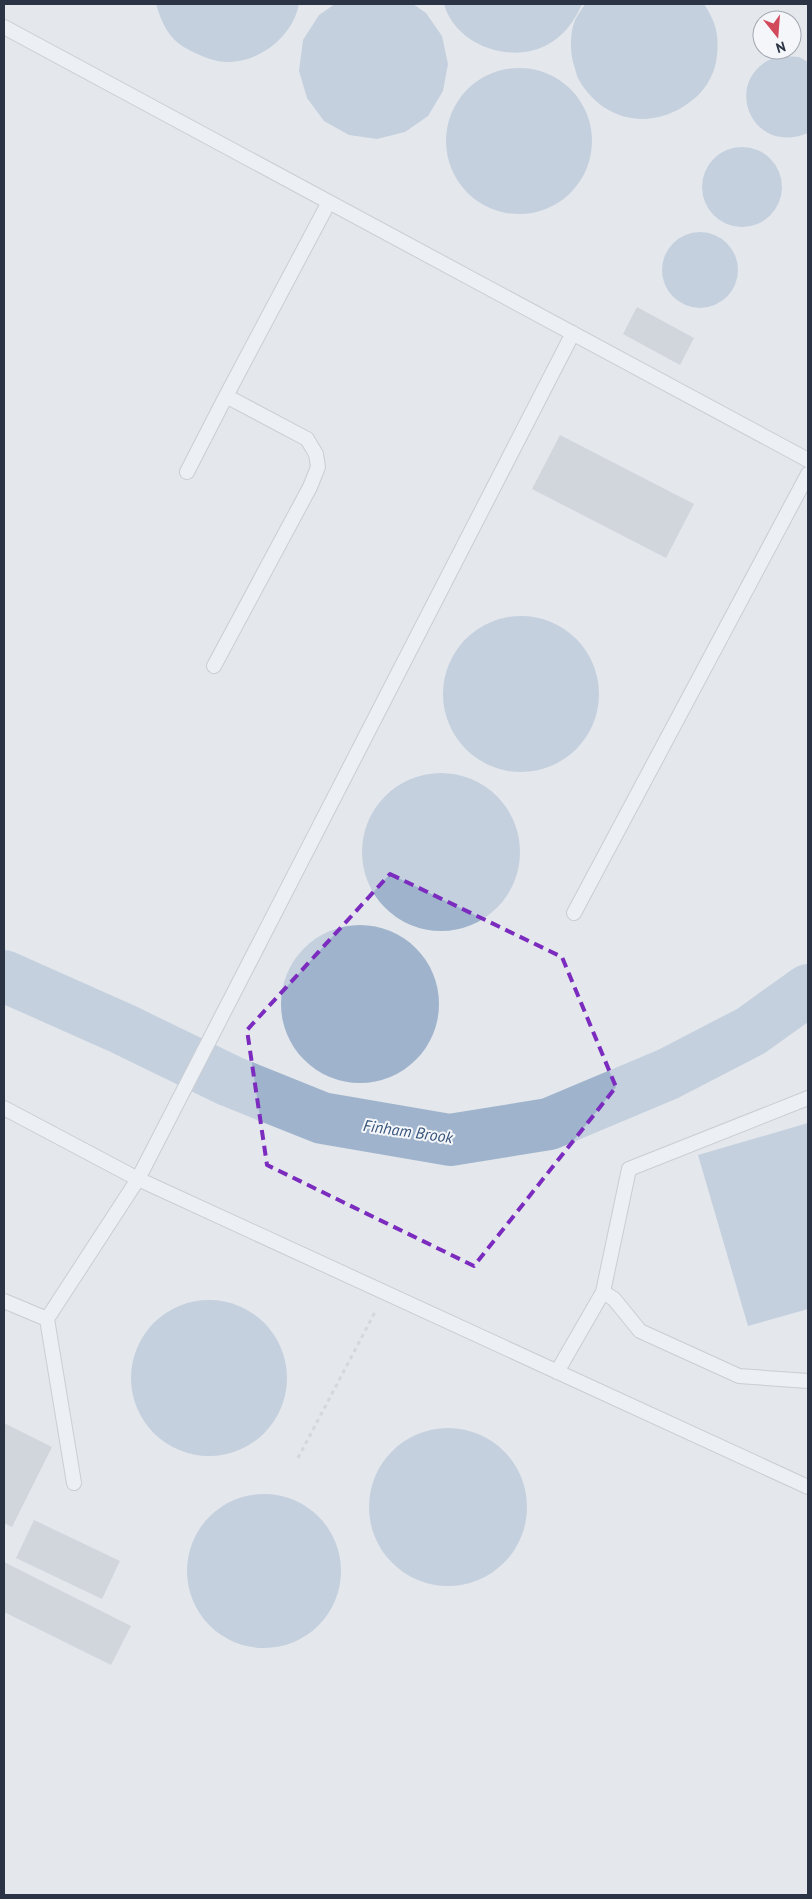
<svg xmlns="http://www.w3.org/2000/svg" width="812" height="1899" font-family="'PT Sans',sans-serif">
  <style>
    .water { fill: #9fb4cc }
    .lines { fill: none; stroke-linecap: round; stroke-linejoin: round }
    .river { stroke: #9fb4cc; stroke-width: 52 }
    .building { fill: #bbc0ca }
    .lane-casing { stroke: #a9aeb7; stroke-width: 16 }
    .path { stroke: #c2c5cb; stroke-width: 3; stroke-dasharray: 4 4; stroke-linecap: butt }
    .lane { stroke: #f7f8fa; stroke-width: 14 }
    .marked { fill: none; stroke: #7b2cbf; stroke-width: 4; stroke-dasharray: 10 6; stroke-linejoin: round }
    .labels { text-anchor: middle; stroke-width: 4; stroke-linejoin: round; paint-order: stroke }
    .water-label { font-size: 16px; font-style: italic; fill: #34527a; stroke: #f4f6f9 }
  </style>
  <rect width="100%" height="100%" fill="#e4e7ec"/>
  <path class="water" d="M156,4H299C293,35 263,60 231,62C218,63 203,57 191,51C187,49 182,46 178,43C166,33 160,18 156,4Z
    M335,4H413L426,13L442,36L448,64L443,91L428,116L405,132L377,139L349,135L324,121L307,98L299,71L303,40L319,15Z
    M444,4H582C575,21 562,38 545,46C508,64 455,44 444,4Z
    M585,4H704C717,23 720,39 716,62C713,78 703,93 690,102C652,131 603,122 579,80C576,75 575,67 573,62C570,50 570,32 575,20C578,14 582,9 585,4Z
    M784,56L799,57L808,62V133C752,156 723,84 769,60C774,58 780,57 784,56Z
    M446 141a73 73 0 1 1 146 0a73 73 0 1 1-146 0Z
    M702 187a40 40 0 1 1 80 0a40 40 0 1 1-80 0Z
    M662 270a38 38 0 1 1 76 0a38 38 0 1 1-76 0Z
    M443 694a78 78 0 1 1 156 0a78 78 0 1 1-156 0Z
    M362 852a79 79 0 1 1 158 0a79 79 0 1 1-158 0Z
    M281 1004a79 79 0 1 1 158 0a79 79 0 1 1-158 0Z
    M808,1123V1309L748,1326L698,1155Z
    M131 1378a78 78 0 1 1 156 0a78 78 0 1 1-156 0Z
    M369 1507a79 79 0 1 1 158 0a79 79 0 1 1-158 0Z
    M187 1571a77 77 0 1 1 154 0a77 77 0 1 1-154 0Z"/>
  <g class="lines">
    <path class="river" d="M4,976L123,1029L230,1081L322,1118L450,1140L549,1124L668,1074L751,1031L808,990"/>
  </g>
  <path class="building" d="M637,307L694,338L680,365L623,334Z
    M560,435L694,504L666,558L532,489Z
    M4,1423L52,1447L12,1527L4,1523Z
    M34,1520L120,1561L102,1599L16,1558Z
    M4,1562L131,1626L111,1665L4,1612Z"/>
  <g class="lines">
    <defs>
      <path id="lane" d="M4,27L808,460
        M187,472L226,396
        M214,666L310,487L318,467L316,454L307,439L226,396L329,202
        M574,913L808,474
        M4,1108L138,1179L808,1487
        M603,1292L614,1299L640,1331L739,1376L808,1381
        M4,1301L47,1319
        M557,1372L603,1292L629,1169L808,1098
        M74,1483L47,1319L138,1179L573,333"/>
    </defs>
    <use href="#lane" class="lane-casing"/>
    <path class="path" d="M298,1458L375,1312"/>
    <use href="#lane" class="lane"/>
  </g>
  <path d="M0 0H812V1899H0ZM390,874L562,957L616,1087L474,1266L267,1165L247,1030Z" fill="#e4e7ec" fill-opacity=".55" fill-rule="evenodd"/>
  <path class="marked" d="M390,874L562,957L616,1087L474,1266L267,1165L247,1030Z"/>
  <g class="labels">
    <g class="water-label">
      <text transform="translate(408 1131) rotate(8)" y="6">Finham Brook</text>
    </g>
  </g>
  <rect width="812" height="1899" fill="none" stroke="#2b3445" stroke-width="10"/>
  <g transform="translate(777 35) rotate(163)"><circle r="24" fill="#f4f6f9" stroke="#a4a8b1"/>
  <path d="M0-4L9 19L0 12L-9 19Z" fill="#d1495b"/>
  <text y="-8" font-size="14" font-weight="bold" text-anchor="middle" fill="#2b3445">N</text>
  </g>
</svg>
